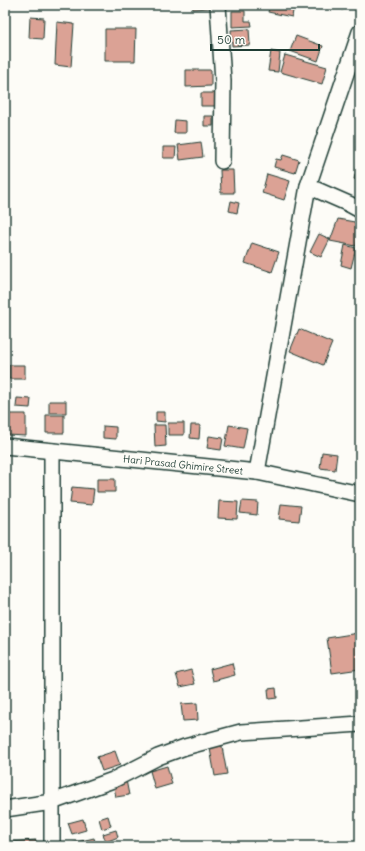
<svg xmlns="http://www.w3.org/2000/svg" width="365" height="851" font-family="Delius,sans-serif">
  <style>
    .building { fill: #dba295; stroke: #1f3d34 }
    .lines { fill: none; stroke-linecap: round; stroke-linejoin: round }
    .minor-casing { stroke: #1f3d34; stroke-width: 18 }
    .minor { stroke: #fdfcf7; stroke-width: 15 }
    .labels { text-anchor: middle; stroke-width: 3; stroke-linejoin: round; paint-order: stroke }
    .street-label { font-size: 10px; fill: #1f3d34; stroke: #fdfcf7 }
  </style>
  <rect width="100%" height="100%" fill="#fdfcf7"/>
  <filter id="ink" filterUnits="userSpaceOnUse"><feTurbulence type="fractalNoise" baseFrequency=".025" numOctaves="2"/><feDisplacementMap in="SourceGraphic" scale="8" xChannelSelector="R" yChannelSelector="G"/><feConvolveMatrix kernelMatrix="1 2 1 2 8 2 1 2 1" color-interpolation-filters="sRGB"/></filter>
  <g filter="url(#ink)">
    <path class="building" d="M192,5H210V8L193,9Z
      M270,5H294L292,17L268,12Z
      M322,5H344L343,10L322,6Z
      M232,11H245V21H251L252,26L232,27Z
      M30,17L44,18L43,39L29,38Z
      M57,22L74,24L71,67L55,65Z
      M105,29H136L135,61H105Z
      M249,29L250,45L232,46L231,30Z
      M296,36L323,46L318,61L290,51Z
      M271,51L280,53L278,72L268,71Z
      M285,55L327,67L322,84L280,72Z
      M186,70H211V86L186,87Z
      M201,93H215V106H201Z
      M204,116H213V126H204Z
      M175,120L186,121V133H174Z
      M201,142L203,157L180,160L178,145Z
      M163,147H176L175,158H163Z
      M283,155L299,160L295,173L274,167L276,159L281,160Z
      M360,156V181L354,179Z
      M220,170H233L234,193H221Z
      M267,174L290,181L284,200L262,193Z
      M231,201L239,203L237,213L229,211Z
      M338,219L360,223V233L356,246L330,241Z
      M319,234L330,239L321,257L310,252Z
      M252,243L279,252L272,272L245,263Z
      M345,245L356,248L351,268L341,265Z
      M299,329L332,343L323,365L290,351Z
      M9,365H25V379H9Z
      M17,398L31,399L30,408L16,407Z
      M49,401H66V413H49Z
      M156,412H165V422L156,421Z
      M7,414H26V436L7,435Z
      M46,415H64V433H46Z
      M168,423H184V435H168Z
      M154,425H165L166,446L155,447Z
      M191,425H200L199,439L190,438Z
      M229,425L247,428L243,449L225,446Z
      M103,426L116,427V439L103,438Z
      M209,436L223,438L221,450L207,448Z
      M322,452L337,454L335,470L320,468Z
      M97,479H115V492H97Z
      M72,487L94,489L92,505L70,503Z
      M219,501L238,502L237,519L218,518Z
      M242,501L258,502L257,515L240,513Z
      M281,504L301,506L299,521L279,519Z
      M358,633L360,648V669L332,673L327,638Z
      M232,663L235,675L213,681L210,669Z
      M191,670L195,684L180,687L176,674Z
      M276,688L277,698L269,699L268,689Z
      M197,703L198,720L183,721L181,704Z
      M221,741L227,774L215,776L209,743Z
      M115,751L120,765L102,771L97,757Z
      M167,766L172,784L155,789L150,771Z
      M126,780L129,795L116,797L113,782Z
      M108,816L111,826L102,829L99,819Z
      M83,819L86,830L72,834L68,823Z
      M116,830L118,837L106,842L103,834Z
      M94,838L96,846H73V843Z
      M36,840V846H12L11,842Z"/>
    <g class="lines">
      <defs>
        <g id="minor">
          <path d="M218,5L223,81L222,161"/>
          <path d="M308,186L349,204L360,210"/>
          <path id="s1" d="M5,446L257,472L360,494"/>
          <path d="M257,472L308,186L360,32"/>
          <path d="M5,809L52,802V451"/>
          <path d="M52,846V802L113,780L158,757L185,747L241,732L360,724"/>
        </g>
      </defs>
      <use href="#minor" class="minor-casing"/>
      <use href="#minor" class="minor"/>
    </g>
  </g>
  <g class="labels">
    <g class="street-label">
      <text dy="4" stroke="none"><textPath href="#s1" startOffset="179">Hari Prasad Ghimire Street</textPath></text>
    </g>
  </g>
  <rect width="365" height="851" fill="none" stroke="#fdfcf7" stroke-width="20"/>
  <rect x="10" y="10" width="345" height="831" fill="none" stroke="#1f3d34" stroke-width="1.5" filter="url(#ink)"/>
  <path d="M211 44v6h108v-6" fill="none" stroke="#1f3d34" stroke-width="2"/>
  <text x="217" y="44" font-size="12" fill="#1f3d34" stroke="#fdfcf7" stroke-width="3" paint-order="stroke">50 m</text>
</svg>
